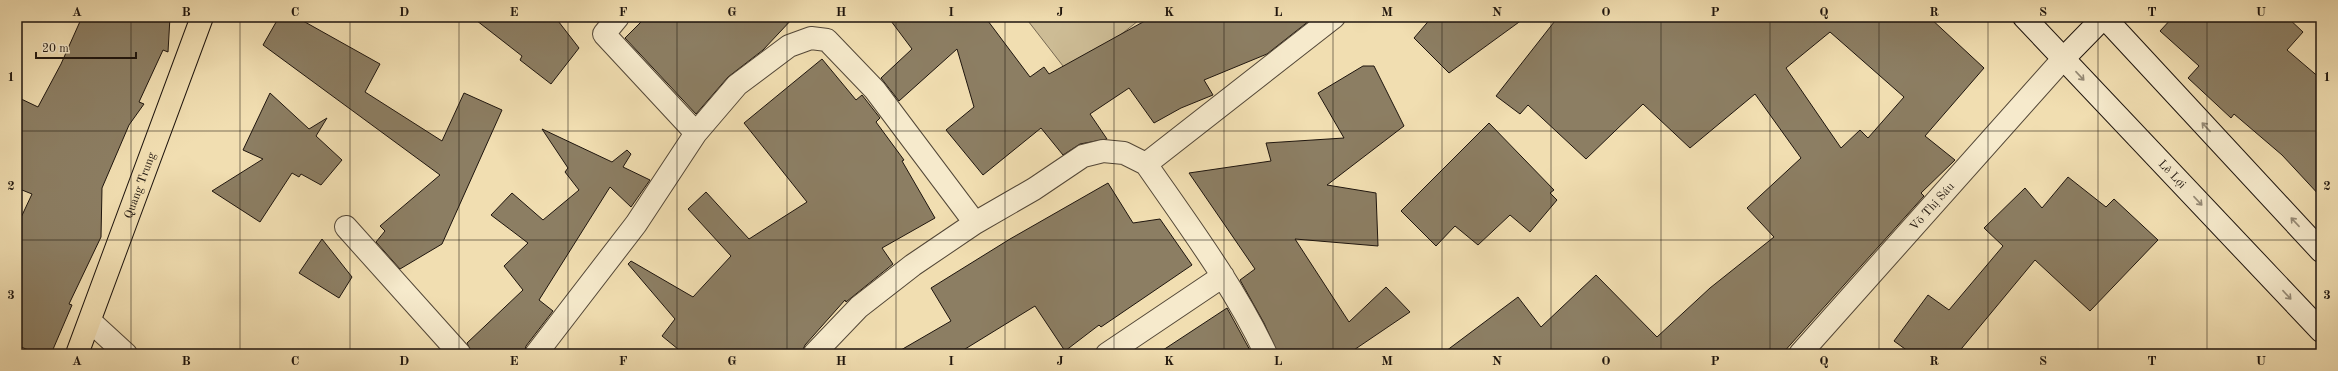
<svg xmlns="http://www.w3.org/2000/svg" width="2338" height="371" font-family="'Old Standard TT',serif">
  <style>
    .green { fill: #cdbc95; stroke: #766852 }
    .building { fill: #8c7e63; stroke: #1e150e; fill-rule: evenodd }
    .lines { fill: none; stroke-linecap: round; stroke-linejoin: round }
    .minor-casing { stroke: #534737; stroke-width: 24 }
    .tertiary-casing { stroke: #534737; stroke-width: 24 }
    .secondary-casing { stroke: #1e150e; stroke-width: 24 }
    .primary-casing { stroke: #1e150e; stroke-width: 24 }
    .minor { stroke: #f6eacc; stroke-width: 22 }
    .tertiary { stroke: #f6eacc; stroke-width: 22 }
    .secondary { stroke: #f6eacc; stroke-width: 22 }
    .primary { stroke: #f1deb1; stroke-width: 22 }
    .oneway { stroke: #958a76 }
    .grid { fill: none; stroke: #1e150e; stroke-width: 1; stroke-opacity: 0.55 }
    .labels { text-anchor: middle; stroke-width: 3; stroke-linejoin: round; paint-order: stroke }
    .street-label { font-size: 12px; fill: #1e150e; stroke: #f6eacc }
    .neatline { fill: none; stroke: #1e150e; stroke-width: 1.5 }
    .grid-label { font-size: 13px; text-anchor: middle; font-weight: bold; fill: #1e150e }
  </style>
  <rect width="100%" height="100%" fill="#f1deb1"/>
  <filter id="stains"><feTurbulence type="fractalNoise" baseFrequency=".005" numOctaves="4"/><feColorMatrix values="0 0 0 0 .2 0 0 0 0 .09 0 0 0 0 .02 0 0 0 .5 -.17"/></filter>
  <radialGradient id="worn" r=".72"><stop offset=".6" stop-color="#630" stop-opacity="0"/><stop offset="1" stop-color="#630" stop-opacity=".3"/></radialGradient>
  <path class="green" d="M1025,17H1143L1070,75Z"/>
  <path class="building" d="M82,17H170L168,52L163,50L139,102L144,104L129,125L102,188L101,237L69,304L72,305L51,354H37L17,345V226L32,194L17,188V97L38,107L61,64Z
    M279,17H296L380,64L365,92L442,141L464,93L502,110L442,244L400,269L376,242L385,231L380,226L440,175L263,45Z
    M472,17H555L579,48L551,84L520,60L522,56Z
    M646,17H794L763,50L728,77L696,114L625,38Z
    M888,17H992L988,21L1030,77L1044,67L1049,74L1152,17H1314L1267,54L1204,80L1213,95L1181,108L1154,123L1129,88L1090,114L1107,139L1080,144L1063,155L1041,128L983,175L946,130L974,107L957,49L899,101L881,78L912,49Z
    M1432,17H1526L1449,73L1414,38Z
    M1558,17H1929L1984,68L1925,136L1955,160L1921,193L1924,196L1782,354H1442L1518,297L1541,327L1596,275L1657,337L1710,288L1774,237L1747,208L1801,158L1755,94L1690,148L1643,104L1586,159L1528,105L1520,114L1496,96ZM1830,32L1904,97L1868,138L1860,130L1841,148L1786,68Z
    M2173,17H2287L2303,32L2287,50L2321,79V197L2282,155L2234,114L2231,118L2188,78L2199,66L2160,31Z
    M822,59L856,100L862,95L880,118L876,122L904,160L902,161L935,218L882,248L893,264L846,302L845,300L805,345L801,354H684L662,336L675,319L628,264L631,261L693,297L731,256L688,209L706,192L749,239L807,202L744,123Z
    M1363,66H1374L1404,126L1327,185L1376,193L1378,246L1295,239L1349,322L1386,287L1410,312L1348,354H1278L1264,323L1240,280L1255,269L1189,173L1271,161L1266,143L1344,138L1318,93Z
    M270,93L309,129L327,118L316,136L342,160L321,185L301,174L299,177L292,173L260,222L212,191L263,159L243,150Z
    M1489,123L1554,190L1550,193L1557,200L1530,232L1510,215L1478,245L1455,226L1436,246L1401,211Z
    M542,129L612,162L627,150L631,154L623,167L650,180L631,207L610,187L539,300L553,311L526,346L524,354H472L467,343L523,290L504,266L528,243L491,215L512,193L543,220L579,190L565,172L568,168Z
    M2068,177L2106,207L2114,199L2158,240L2090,311L2035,260L1957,354H1912L1894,341L1928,295L1949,310L2003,246L1984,228L2025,188L2042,208Z
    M1108,183L1133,223L1160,219L1192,265L1101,327L1099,325L1065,351L1035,306L957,354H894L951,321L931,288L1010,239Z
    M322,239L352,277L339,298L299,273Z
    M1227,308L1252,354H1157Z"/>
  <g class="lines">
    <defs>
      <path id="minor" d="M618,17L604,34L696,133
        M1146,164C1189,226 1234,286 1266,354
        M346,227L460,354
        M90,321L126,354
        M536,354L636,224L696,133L737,85L789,46L811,38L827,40L875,90L975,223
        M814,354L859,307L913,265L975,223L1034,189L1083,156L1103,151L1124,153L1146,164L1334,17
        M1107,354L1223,276"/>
      <g id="tertiary">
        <path id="s1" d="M1800,354L2063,59"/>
      </g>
      <g id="secondary">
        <path id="s2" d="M2024,17L2321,331"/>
        <path d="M2104,17L2321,251"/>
        <path d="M2063,59L2104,17"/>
      </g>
      <g id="primary">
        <path id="s3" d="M77,354L202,17"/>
      </g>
    </defs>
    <use href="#minor" class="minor-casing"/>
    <use href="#tertiary" class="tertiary-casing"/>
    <use href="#secondary" class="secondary-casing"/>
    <use href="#primary" class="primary-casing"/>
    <use href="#minor" class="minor"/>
    <use href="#tertiary" class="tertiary"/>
    <use href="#secondary" class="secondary"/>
    <use href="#primary" class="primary"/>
  </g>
  <defs><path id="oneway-shaft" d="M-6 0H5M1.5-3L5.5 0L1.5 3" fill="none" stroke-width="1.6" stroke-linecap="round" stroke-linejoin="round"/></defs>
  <g class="oneway">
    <use href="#oneway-shaft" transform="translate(2080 76) rotate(47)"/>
    <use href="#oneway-shaft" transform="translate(2206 127) rotate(-133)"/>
    <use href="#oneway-shaft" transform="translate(2198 201) rotate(47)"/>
    <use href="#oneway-shaft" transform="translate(2295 222) rotate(-133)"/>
    <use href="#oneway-shaft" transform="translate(2287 295) rotate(47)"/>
  </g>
  <path class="grid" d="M131,17V354M240,17V354M350,17V354M459,17V354M568,17V354M677,17V354M787,17V354M896,17V354M1005,17V354M1114,17V354M1224,17V354M1333,17V354M1442,17V354M1551,17V354M1661,17V354M1770,17V354M1879,17V354M1988,17V354M2098,17V354M2207,17V354M17,131H2321M17,240H2321"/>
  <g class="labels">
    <g class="street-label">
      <text dy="4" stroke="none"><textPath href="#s2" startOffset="216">Lê Lợi</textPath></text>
      <text dy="4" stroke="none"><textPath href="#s3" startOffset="180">Quang Trung</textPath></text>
      <text dy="4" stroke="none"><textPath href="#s1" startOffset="198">Võ Thị Sáu</textPath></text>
    </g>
  </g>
  <rect width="2338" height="371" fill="none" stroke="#f1deb1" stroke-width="44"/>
  <path d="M36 52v6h100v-6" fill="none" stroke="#1e150e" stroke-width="2"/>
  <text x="42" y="52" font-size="12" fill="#1e150e" stroke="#f6eacc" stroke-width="3" paint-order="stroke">20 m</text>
  <rect x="22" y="22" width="2294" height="327" class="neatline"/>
  <g class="grid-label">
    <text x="77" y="16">A</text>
    <text x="186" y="16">B</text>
    <text x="295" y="16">C</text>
    <text x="404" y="16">D</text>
    <text x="514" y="16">E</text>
    <text x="623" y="16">F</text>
    <text x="732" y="16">G</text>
    <text x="841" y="16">H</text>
    <text x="951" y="16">I</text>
    <text x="1060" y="16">J</text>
    <text x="1169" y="16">K</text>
    <text x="1278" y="16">L</text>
    <text x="1387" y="16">M</text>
    <text x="1497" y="16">N</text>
    <text x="1606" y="16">O</text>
    <text x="1715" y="16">P</text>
    <text x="1824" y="16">Q</text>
    <text x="1934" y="16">R</text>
    <text x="2043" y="16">S</text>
    <text x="2152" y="16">T</text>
    <text x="2261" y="16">U</text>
    <text x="11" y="81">1</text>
    <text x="2327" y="81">1</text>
    <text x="11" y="190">2</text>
    <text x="2327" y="190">2</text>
    <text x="11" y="299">3</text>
    <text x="2327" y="299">3</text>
    <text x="77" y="365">A</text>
    <text x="186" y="365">B</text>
    <text x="295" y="365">C</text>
    <text x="404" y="365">D</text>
    <text x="514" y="365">E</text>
    <text x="623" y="365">F</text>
    <text x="732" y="365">G</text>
    <text x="841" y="365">H</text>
    <text x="951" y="365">I</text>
    <text x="1060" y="365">J</text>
    <text x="1169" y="365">K</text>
    <text x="1278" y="365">L</text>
    <text x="1387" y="365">M</text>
    <text x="1497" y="365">N</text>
    <text x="1606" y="365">O</text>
    <text x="1715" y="365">P</text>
    <text x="1824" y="365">Q</text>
    <text x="1934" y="365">R</text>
    <text x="2043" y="365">S</text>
    <text x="2152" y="365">T</text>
    <text x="2261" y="365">U</text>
  </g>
  <rect width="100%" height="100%" filter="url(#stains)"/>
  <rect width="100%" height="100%" fill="url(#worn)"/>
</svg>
